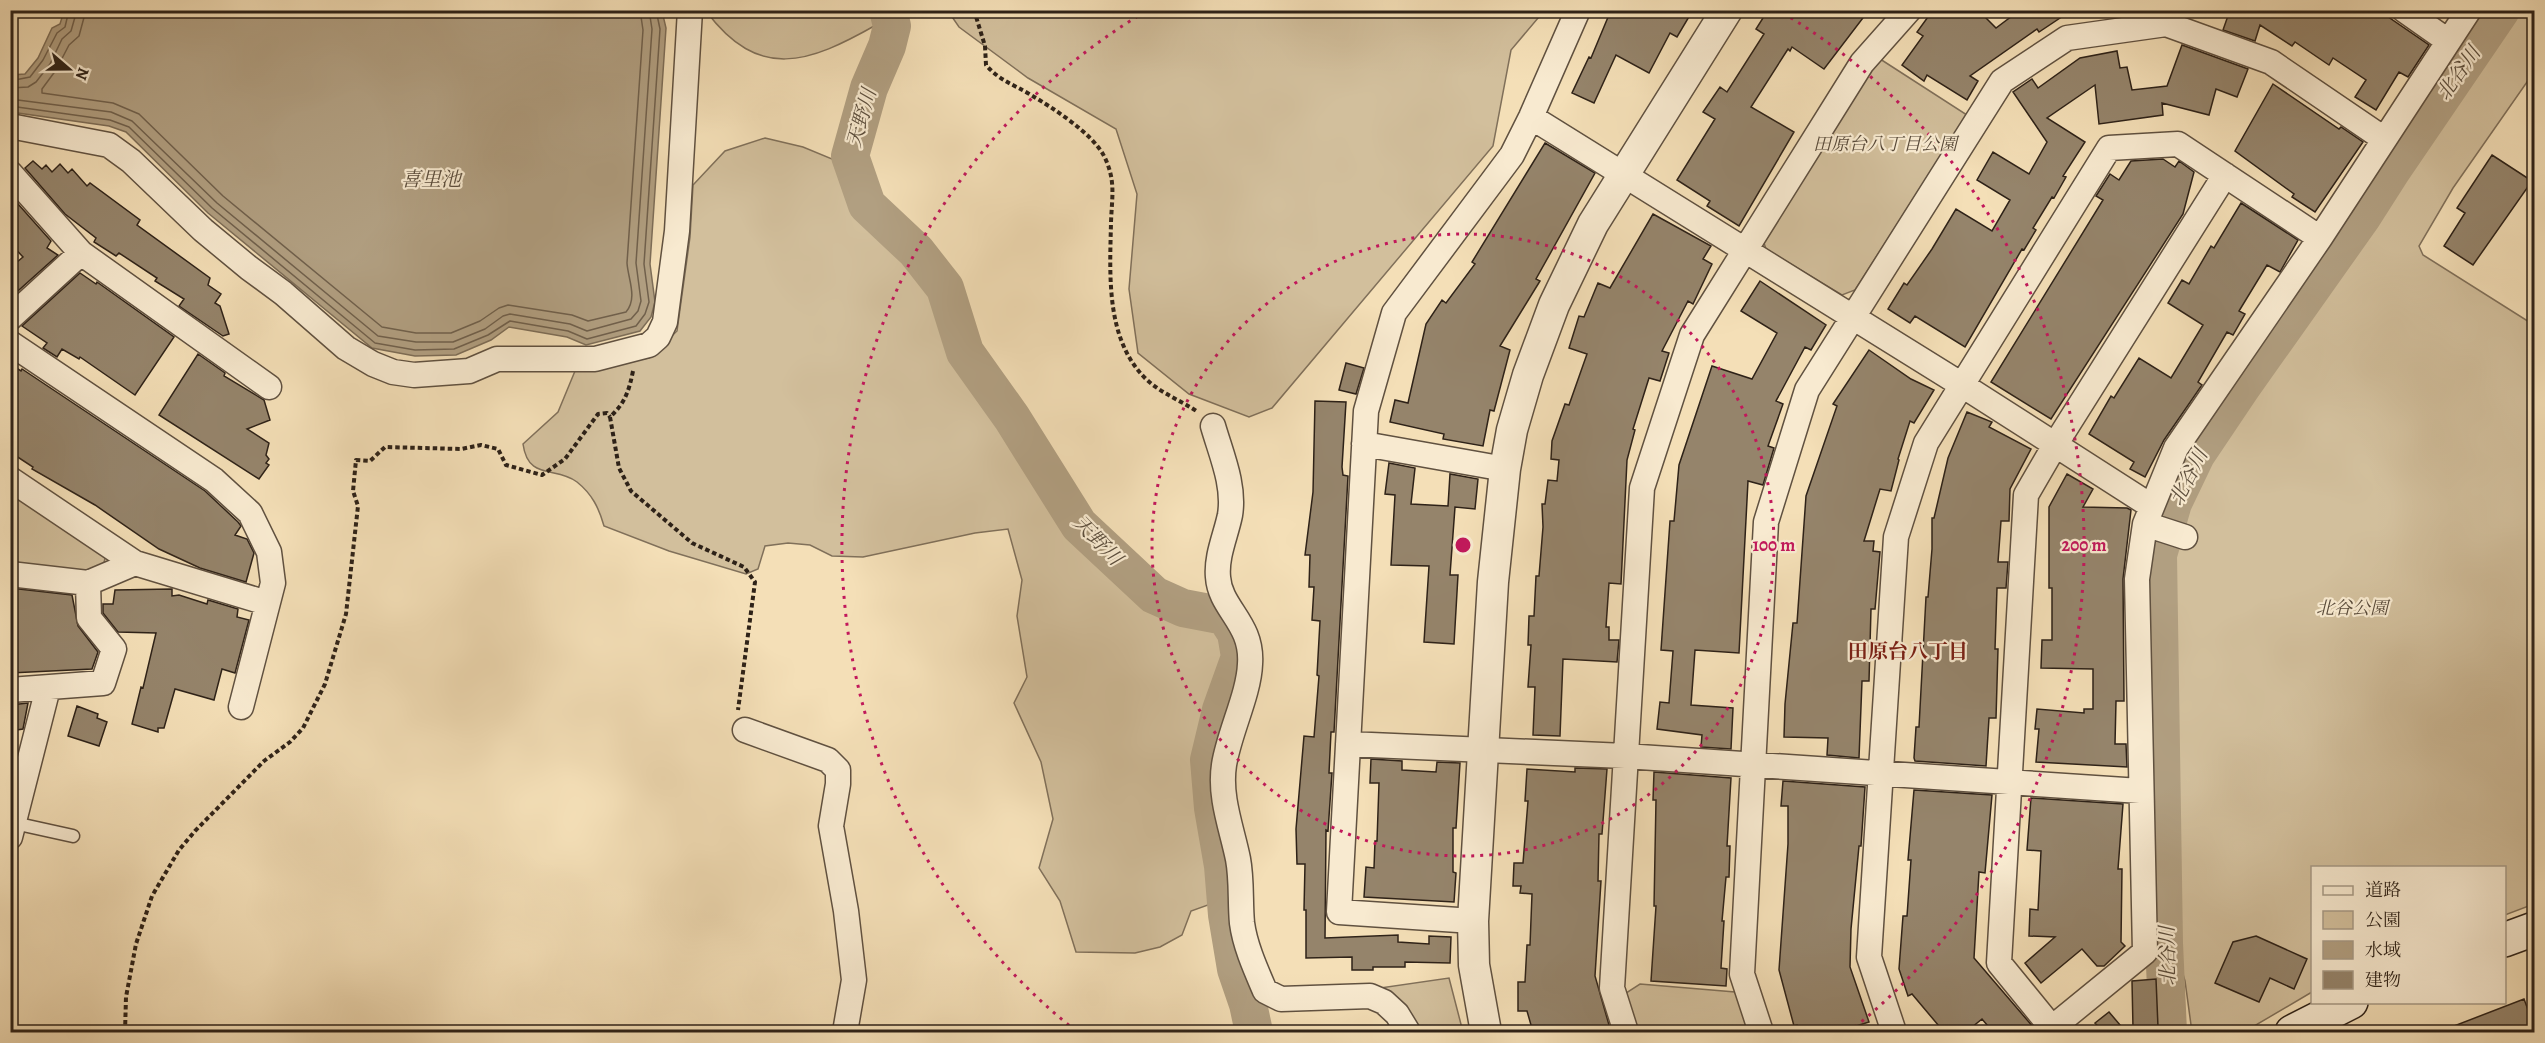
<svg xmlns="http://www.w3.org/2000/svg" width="2545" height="1043" font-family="Alegreya,'Noto Serif JP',serif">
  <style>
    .green { fill: #d2bf9c; stroke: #80705a; stroke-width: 1.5 }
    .water { fill: #b19f81; stroke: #7d6d57; stroke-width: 1.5 }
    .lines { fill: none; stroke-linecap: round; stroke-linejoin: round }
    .shore { stroke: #70604c; stroke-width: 1.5 }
    .river { stroke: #b19f81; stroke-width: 38 }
    .building { fill: #95846b; stroke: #2e2218; stroke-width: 1.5 }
    .service-casing { stroke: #605140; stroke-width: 15 }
    .minor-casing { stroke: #605140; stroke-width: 27 }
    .tertiary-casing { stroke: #605140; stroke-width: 33 }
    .secondary-casing { stroke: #2e2218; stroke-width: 36 }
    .path { stroke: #2e2218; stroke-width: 4; stroke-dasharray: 4.5 3; stroke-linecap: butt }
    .service { stroke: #f8ead0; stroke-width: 12 }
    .minor { stroke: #f8ead0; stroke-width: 24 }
    .tertiary { stroke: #f8ead0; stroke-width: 30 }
    .secondary { stroke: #f8ead0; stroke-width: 33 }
    .ring { fill: none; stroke: #c2185b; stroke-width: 3; stroke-dasharray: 3 6 }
    .labels { text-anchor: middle; stroke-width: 4.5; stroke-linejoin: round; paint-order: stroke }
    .park-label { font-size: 18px; font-style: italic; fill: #574939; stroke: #f8ead0 }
    .water-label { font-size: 20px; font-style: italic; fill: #5c4e3d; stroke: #f8ead0 }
    .neighbourhood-label { font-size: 20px; font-weight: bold; fill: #7a1f14; stroke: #f8ead0 }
    .centre { fill: #c2185b; stroke: #f8ead0; stroke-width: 3 }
    .ring-label { font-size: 18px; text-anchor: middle; font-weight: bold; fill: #c2185b; stroke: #f8ead0; stroke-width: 4.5; stroke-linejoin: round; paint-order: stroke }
  </style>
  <rect width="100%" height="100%" fill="#f4dfb7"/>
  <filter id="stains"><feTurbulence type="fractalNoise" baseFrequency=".00333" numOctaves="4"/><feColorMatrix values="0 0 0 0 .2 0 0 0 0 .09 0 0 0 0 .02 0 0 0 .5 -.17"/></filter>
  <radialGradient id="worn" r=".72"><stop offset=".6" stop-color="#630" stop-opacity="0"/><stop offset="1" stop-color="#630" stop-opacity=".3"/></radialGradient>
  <path class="green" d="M882,10L883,18L876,25C809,63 759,82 706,11Z
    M1355,11L1367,15L1388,10L1544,11L1511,50L1493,146L1272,408L1249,417L1189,394L1138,353L1129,289L1137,194L1116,129L1028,78L959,27L948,11Z
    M2514,11H2534V72L2453,188L2419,246L2423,255L2534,325V641L2532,744L2534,786V904L2505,915L2504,868H2312V992L2244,1032H2192L2185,981L2176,951V876L2169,730L2167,592L2174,543L2185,505L2202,465L2413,163Z
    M1877,57L1967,115L1855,290L1842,295L1766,249L1762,237Z
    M765,138L803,147L837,161L863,206L873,215L977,350L1004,399L1037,475L1042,497L1081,545L1126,586L1165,612L1213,617L1232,638L1201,767L1206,790V832L1214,870L1208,905L1191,911L1182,935L1160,947L1135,953L1076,952L1060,901L1039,868L1053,819L1041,762L1014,703L1027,677L1017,616L1022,580L1008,529L975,533L863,557L832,556L810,545L788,543L765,546L758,569L746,574L669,551L604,526C599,508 592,494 577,482C556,466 528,481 523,444L558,412L575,371L588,366L649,358L677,331L690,237L693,185L725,151Z
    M10,492L106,554L103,567L90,571L11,564Z
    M1449,978L1463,1032H1414L1380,988Z
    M1640,984L1735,992L1750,1032H1638L1626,993Z"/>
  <path class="water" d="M64,11H662L666,28L650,264L655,302L651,317L640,331L586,345L567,337L509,327L491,340L456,355L415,356L372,348L208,213L126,132L109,126L11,112V75L25,74L38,58L52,28L60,24Z"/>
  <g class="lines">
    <path class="shore" d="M86,10L79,36L69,45L56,70L42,89V93L113,103L139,114L223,196L382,327L416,333H451L480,321L499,308L508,305L572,315L588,321L626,312C638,298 628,279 627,263L643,30L640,10
      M10,81L30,77L43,60L57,33L65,27L69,10
      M10,88L28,87L36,82L50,64L62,39L71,31L77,10
      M10,99L111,112L132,121L217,203L378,336L416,342H453L485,329L503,316L510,314L570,324L587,331L631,319L638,311L641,301L636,263L652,29L649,10
      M10,106L110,120L129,127L212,208L375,343L415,350L454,349L488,335L510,321L568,331L587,339L636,326L645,314L649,302L644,264L660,29L656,10"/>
    <path class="river" d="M888,10L892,26L887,46L869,88L850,156L867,205L916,251L945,288L965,352L1012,418L1079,525L1154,595L1183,608L1225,616L1236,633L1240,657L1221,710L1209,760L1213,808L1223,866L1227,915L1236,969L1248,1004L1254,1032
      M2168,1032L2164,943L2158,555L2173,503L2196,455L2243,385L2362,217L2392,170L2501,10"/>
  </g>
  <path class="building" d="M1611,10H1693L1677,37L1670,33L1649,73L1616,55L1594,103L1572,93L1589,57L1591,58Z
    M1768,10H1869L1824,69L1792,47L1790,51L1788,49L1751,107L1794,132L1739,226L1707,206L1710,201L1677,180L1715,119L1703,112L1720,87L1727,92L1764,34L1756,29Z
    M1933,10H1978L1996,28L2020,10H2072L2039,32L2037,29L1970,76L1978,81L1967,100L1927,75L1924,81L1902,65L1923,36L1917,32Z
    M2230,10H2378L2429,45L2408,77L2399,72L2376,110L2355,97L2366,80L2333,58L2329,65L2295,42L2292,46L2260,25L2255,41L2223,30Z
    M2182,45L2248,69L2237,97L2216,89L2209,115L2162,103L2163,115L2099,124L2095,85L2047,118L2085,142L2063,176L2066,177L2054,198L2052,197L2033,228L2036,230L2024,250L2022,249L1965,347L1915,316L1910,323L1888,309L1904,283L1907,285L1932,249L1956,209L1992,231L2010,200L1977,180L1993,152L2029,174L2047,142L2013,92L2032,79L2038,88L2080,58L2117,51L2120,68L2127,67L2132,90L2167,86Z
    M2273,84L2339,129L2341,127L2363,142L2315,212L2292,197L2294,194L2235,151Z
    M1545,143L1595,173L1536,279L1540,281L1500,346L1510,350L1494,411L1490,410L1483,446L1443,439L1444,434L1390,422L1395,400L1408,403L1426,324L1442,300L1446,303L1475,264L1472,262Z
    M2492,155L2532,181L2473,265L2444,246L2465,213L2457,208Z
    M2163,159L2175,167L2179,161L2194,172L2183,214L2051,419L1991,382L2103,200L2096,196L2110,174L2119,180L2131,161Z
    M33,161L42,169L46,165L52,172L60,164L68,173L72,169L87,186L90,183L140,220L137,225L210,278L208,285L221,294L215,303L220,306L229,334L223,336L179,306L184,299L155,281L157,278L119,253L116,256L94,242L96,238L65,214L25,168Z
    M10,195L51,241L47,248L58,255L10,298V268L23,257L10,243Z
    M2241,203L2298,240L2280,272L2267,265L2239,311L2245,314L2233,335L2227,332L2198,382L2202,385L2164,440L2145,477L2130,469L2134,462L2089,434L2111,396L2114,398L2139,358L2171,378L2203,325L2168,303L2182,280L2189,284L2211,246L2214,248Z
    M1653,214L1711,246L1703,259L1712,264L1693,304L1688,301L1662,351L1669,353L1660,381L1649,378L1633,429L1635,430L1627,460L1621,584L1609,583L1606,627H1609V640H1619L1617,662L1563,659L1560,736L1533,735L1535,687H1528L1531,645H1528L1529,616H1534L1536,576H1539L1543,527L1542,504H1545L1548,480L1557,481L1559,460L1551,459L1552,441L1565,404L1569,405L1587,354L1569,348L1579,316L1584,317L1598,283L1610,288Z
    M80,273L96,284L97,282L174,337L135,395L80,357L79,359L62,349L57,357L43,348L47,343L22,326Z
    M1760,281L1826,325L1811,350L1805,347L1776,401L1783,404L1768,446L1774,448L1763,485L1748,481L1739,653L1695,650L1691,705L1733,708L1731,749L1701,747L1702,735L1657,729L1660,702L1669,703L1673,651L1661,650L1670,521H1674L1679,465L1712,366L1752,379L1777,333L1741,311Z
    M1869,350L1911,379L1934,390L1914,423L1910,421L1898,459L1899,460L1891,491L1880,489L1864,541H1874L1873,551L1880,552L1875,609H1871L1869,681H1862L1859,758L1827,755L1828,738L1784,737L1785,704L1793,623H1797L1806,496L1837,406L1833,404Z
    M198,354L225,373L224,376L264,400L270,420L247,429L269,443L266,455L269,459L266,463L269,465L259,479L159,415Z
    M1346,363L1364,368L1356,394L1339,390Z
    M10,364L21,371L22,369L205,491L238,522L241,526L235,535L247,539L254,553L246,582L200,568L159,549L95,505L32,469L33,467L10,452Z
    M1315,401L1346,402L1342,467L1343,475L1348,476L1334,732H1331L1329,773H1332L1328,831L1326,830L1325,938L1398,935V942L1429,944V936L1451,937L1450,963L1405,962V967H1373V970H1352V957L1306,958V910H1304L1305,864H1297L1296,829L1304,736L1314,737L1319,676L1317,675L1320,621L1312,620L1314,587H1309L1310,555H1305L1313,492Z
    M1967,412L1992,422L1989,427L2031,449L2010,489L2009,521H2001L1998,562H2008L2006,588H1997L1995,649H1998L1996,718H1989L1986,766L1915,761L1914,758L1916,727H1919L1926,597H1928L1932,549V518H1934L1948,458Z
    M1389,463L1415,468L1411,504L1448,506L1450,474L1478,479L1475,509L1455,507L1450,575H1458L1454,644L1424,642L1429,566L1391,565L1395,495L1385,494Z
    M2067,474L2093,489L2083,507L2127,508L2131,510L2123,579L2124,701H2116L2115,744H2126L2127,767L2036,762L2039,729H2035L2037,709L2084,713V709H2093V669L2041,668L2042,640H2052V588H2049V507Z
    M10,588L72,595L78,626L98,652L92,669L10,673Z
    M172,589V596L179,595L207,604L208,600L238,609L237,617L249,620L235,673L222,669L214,700L175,689L164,728H158V732L132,724L141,687L143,688L156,633L118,632L103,613V604H113L115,590Z
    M28,703L23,729L10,731V705Z
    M77,706L98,714L97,718L107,722L99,746L68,736Z
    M1371,759L1402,761V770L1436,772L1437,762L1460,763L1456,828H1453V872L1456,873L1454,902L1364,897L1366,867L1374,868L1375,841H1377L1379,783H1370Z
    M1575,768L1607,769L1602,834H1599L1598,881H1601L1595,976L1611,1032H1533L1527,1011H1518V982H1525L1527,945H1530L1532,894L1520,893L1521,886H1513L1514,863H1523L1528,801H1525L1527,769L1575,772Z
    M1654,772L1731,778L1727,846H1730L1729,877H1726L1722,921H1724L1721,968L1727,969L1726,986L1651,981L1656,906H1654L1656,800H1653Z
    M1783,781L1865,787L1861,846H1859L1851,929L1850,967L1869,1022L1837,1032H1799L1797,1025L1794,1026L1779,970L1788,844V806H1781Z
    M1914,790L1992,795L1985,873L1979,872L1974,958L2034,1028L2033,1032H1993L1982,1019L1966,1032H1944L1912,994L1908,996L1899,969L1903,916H1907L1911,860H1908Z
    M2031,798L2123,804L2118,869H2122L2121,942L2125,946L2104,966H2097L2082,949L2041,983L2025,963L2055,937L2029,936L2030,909L2038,910L2041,851L2027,850Z
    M2256,936L2307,959L2294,989L2270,978L2259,1002L2215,983L2233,942Z
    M2156,979L2158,1027L2133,1028L2132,981Z
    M2524,999L2534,1026L2518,1032H2441V1031Z
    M2109,1012L2126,1032H2103L2095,1023Z"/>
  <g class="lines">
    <defs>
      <path id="service" d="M14,823L73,836"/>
      <path id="minor" d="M2404,10L2448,41
        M1531,117L1962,385L2151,506
        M10,126L109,145L131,161L203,230L249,268L283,293L346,348L373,364L393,372L414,375L469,371L497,359H595L649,345L658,337L665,322L677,231L690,10
        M10,173L81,253L269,387
        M10,318L81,253
        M10,343L214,480L250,513L269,552L273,583L241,707
        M1213,426C1221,454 1235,485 1230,515C1226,535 1216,556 1218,577C1220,609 1253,623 1250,664C1249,694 1229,733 1224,765C1219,797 1232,829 1238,859C1242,880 1240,902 1242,923C1245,946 1256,970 1265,991L1281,999L1370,996L1384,1002L1397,1014L1408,1032
        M1364,444L1505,469
        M10,479L135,563L267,603
        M2145,524L2185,537
        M10,574L88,583L135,563
        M10,690L103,683L114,649L89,618L88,583
        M745,730L828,760L838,770V784L831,826L846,911L854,980L845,1032
        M1348,744L1625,756L2140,791
        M10,837L48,688
        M1473,921L1339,912L1366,411L1394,313L1512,155L1531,117L1578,10
        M2052,1028L1999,963L2026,495L2055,445L2225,175
        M1626,1032L1612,988L1642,488L1692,335L1862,63L1909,10
        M1761,1032L1742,974L1766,522L1807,390L2002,81L2067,38L2166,24L2271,62L2384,139
        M1894,1032L1869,957L1896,537L1926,443L2109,148L2178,144L2320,238
        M2047,1032L2145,952L2137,579L2145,524L2176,448L2320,238L2469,10"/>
      <path id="tertiary" d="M1486,1032L1474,965L1473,921L1493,582L1505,469L1512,430L1528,375L1554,305L1593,224L1727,10"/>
      <path id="secondary" d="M2504,940L2534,929
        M2292,1032L2351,1002"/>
    </defs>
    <use href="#service" class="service-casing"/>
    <use href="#minor" class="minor-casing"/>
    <use href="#tertiary" class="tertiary-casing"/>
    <use href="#secondary" class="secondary-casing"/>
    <path class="path" d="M974,10L985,46L986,65C1000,81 1013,84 1031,95C1053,108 1092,133 1104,156C1116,180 1112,196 1111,222C1110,273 1105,338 1145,378C1160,393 1180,400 1198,412
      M633,371C629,391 625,403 610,417L619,468L631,491L692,543L744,567L755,582L738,710
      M125,1032L126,997L136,944L152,896L179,850L195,831L264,761L290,742L303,728L325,684L346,614L358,506L353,491L356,460L370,461L385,447L461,449L481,445L498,449L506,465L542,475L565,459L598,414L607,413L610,417"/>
    <use href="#service" class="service"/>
    <use href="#minor" class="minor"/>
    <use href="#tertiary" class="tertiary"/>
    <use href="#secondary" class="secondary"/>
  </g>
  <g class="ring">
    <circle cx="1463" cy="545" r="311"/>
    <path d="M1076 1031A621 621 0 0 1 1143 13M1783 13A621 621 0 0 1 1850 1031"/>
  </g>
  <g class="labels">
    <g class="park-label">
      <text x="1885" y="150">田原台八丁目公園</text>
      <text x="2352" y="614">北谷公園</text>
    </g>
    <g class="water-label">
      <text transform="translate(2458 73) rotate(-55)" y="7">北谷川</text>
      <text transform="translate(861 118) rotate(-74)" y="7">天野川</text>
      <text x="431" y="186">喜里池</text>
      <text transform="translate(2188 477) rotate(-63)" y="7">北谷川</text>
      <text transform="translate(1098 540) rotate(46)" y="7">天野川</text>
      <text transform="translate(2167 956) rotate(-91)" y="7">北谷川</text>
    </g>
    <g class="neighbourhood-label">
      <text x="1908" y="658">田原台八丁目</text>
    </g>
  </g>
  <circle cx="1463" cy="545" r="9" class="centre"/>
  <g class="ring-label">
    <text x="1774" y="551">100 m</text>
    <text x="2084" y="551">200 m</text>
  </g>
  <rect width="2545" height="1043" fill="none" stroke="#f4dfb7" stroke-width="36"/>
  <rect x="12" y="12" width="2521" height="1019" fill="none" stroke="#2e2218" stroke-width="3"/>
  <rect x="18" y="18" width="2509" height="1007" fill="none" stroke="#2e2218" stroke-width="1.5"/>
  <rect x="2311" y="866" width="195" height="138" fill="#f8ead0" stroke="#a79a86" stroke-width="1.5"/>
  <rect x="2323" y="886" width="30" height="9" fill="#f8ead0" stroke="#a79a86" stroke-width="1.5"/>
  <text x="2365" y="896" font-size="18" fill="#2e2218">道路</text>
  <rect x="2323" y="911" width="30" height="18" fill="#d2bf9c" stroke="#a79a86" stroke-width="1.5"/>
  <text x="2365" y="926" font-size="18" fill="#2e2218">公園</text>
  <rect x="2323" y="941" width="30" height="18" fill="#b19f81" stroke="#a79a86" stroke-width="1.5"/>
  <text x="2365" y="956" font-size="18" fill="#2e2218">水域</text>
  <rect x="2323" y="971" width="30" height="18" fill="#95846b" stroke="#a79a86" stroke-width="1.5"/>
  <text x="2365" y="986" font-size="18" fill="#2e2218">建物</text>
  <g transform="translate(69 69) rotate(110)" stroke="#f8ead0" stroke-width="4.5" paint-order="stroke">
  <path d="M0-4.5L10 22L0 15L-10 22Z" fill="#2e2218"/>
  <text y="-9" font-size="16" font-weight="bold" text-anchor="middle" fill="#2e2218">N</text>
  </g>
  <rect width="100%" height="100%" filter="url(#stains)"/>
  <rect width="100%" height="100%" fill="url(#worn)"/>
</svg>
